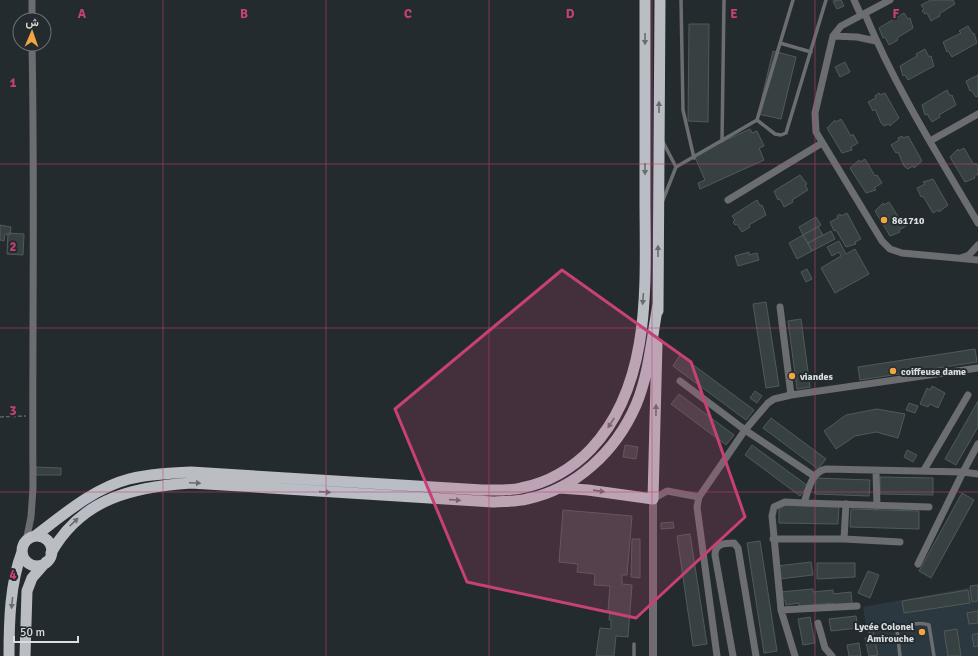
<svg xmlns="http://www.w3.org/2000/svg" width="978" height="656" font-family="Signika,Vazirmatn,sans-serif">
  <style>
    .built { fill: #2b383f }
    .building { fill: #384141; stroke: #515a5b }
    .lines { fill: none; stroke-linecap: round; stroke-linejoin: round }
    .path { stroke: #5c6366; stroke-width: 1.5; stroke-dasharray: 4 2; stroke-linecap: butt }
    .service { stroke: #6b6d70; stroke-width: 3.5 }
    .minor { stroke: #6b6d70; stroke-width: 7 }
    .tertiary { stroke: #6b6d70; stroke-width: 8 }
    .trunk { stroke: #babdc4; stroke-width: 11 }
    .oneway { fill: #686d72 }
    .marked { fill: #c74076; fill-opacity: 0.2; stroke: #c74076; stroke-width: 3; stroke-linejoin: round }
    .grid { fill: none; stroke: #c74076; stroke-width: 1; stroke-opacity: 0.55 }
    .poi-dot { fill: #f2a541; stroke: #242b2f; stroke-width: 1.5 }
    .labels { text-anchor: middle; stroke-width: 4; stroke-linejoin: round; paint-order: stroke }
    .poi-label { font-size: 10px; font-weight: bold; fill: #d9dee0; stroke: #242b2f; text-anchor: start }
    .grid-label { font-size: 13px; text-anchor: middle; font-weight: bold; fill: #c74076; stroke: #242b2f; stroke-width: 4; stroke-linejoin: round; paint-order: stroke }
  </style>
  <rect width="100%" height="100%" fill="#242b2f"/>
  <path class="built" d="M978,586V656H871L863,607Z"/>
  <path class="building" d="M841,0L844,6L837,9L833,1Z
    M931,0H953L955,4L939,14L940,16L931,21L927,13L925,14L922,11L924,9L921,5Z
    M904,13L908,19L910,18L913,28L897,38L898,40L889,45L885,37L883,38L879,28Z
    M689,24H709L708,122L688,121Z
    M968,26L973,34L974,33L977,43L952,57L948,51L947,52L943,42L961,33L959,31Z
    M925,49L929,57L931,56L934,66L908,80L905,75L903,76L900,66L917,56L916,54Z
    M773,51L796,57L781,119L758,114Z
    M845,62L850,72L840,77L835,67Z
    M978,75V96L976,97L971,90L970,91L966,81Z
    M947,90L950,96L952,95L956,105L939,115L940,117L932,122L927,114L925,115L922,105Z
    M879,93L880,95L885,93L899,118L890,126L889,124L884,126L881,123L875,109L873,111L868,102L876,98L875,96Z
    M841,119L851,136L853,134L858,143L851,147L852,150L842,153L827,128L835,120L836,122Z
    M750,129L752,133L757,131L764,146L759,148L764,160L700,189L698,183L705,180L694,155Z
    M902,136L903,138L908,136L922,161L914,168L913,166L908,169L904,166L898,152L896,153L891,145L899,140L898,138Z
    M964,148L974,165L976,163L978,166V174L974,177L975,178L965,182L950,157L958,149L959,151Z
    M865,159L875,176L877,175L882,183L874,188L876,190L866,193L850,168L859,160L860,162Z
    M800,175L807,184L805,185L808,190L792,200L793,202L784,207L780,199L778,200L774,191Z
    M933,179L948,205L939,212L938,210L933,213L923,196L921,197L917,188L925,184L923,182Z
    M757,200L760,206L762,205L766,215L749,225L750,227L742,232L737,224L735,225L733,222L735,220L732,216Z
    M889,202L899,218L901,217L906,226L899,230L900,232L890,236L875,211L883,203L884,205Z
    M847,213L861,239L855,242L856,244L846,247L836,230L834,231L830,222L838,218L837,216L840,214L841,216Z
    M816,217L821,225L803,235L799,227Z
    M0,225L11,227L10,235L5,234L4,241L0,240Z
    M818,227L823,235L808,243L803,235Z
    M831,231L835,239L812,251L808,243Z
    M8,233L24,234L23,255L7,254Z
    M803,235L812,251L797,259L789,243Z
    M839,241L846,254L855,249L869,274L835,293L821,268L841,256L839,252L832,256L827,247Z
    M749,252V255L757,253L759,260L738,266L735,256Z
    M807,269L812,279L806,282L801,272Z
    M766,302L779,386L766,388L753,304Z
    M801,319L810,387L797,389L788,321Z
    M975,349L977,362L860,380L858,367Z
    M680,355L754,410L746,420L673,366Z
    M932,386L945,393L938,408L930,404L928,407L920,404L927,388L930,390Z
    M755,391L762,396L757,403L750,398Z
    M679,394L734,435L726,445L671,404Z
    M978,401V427L956,465L945,459Z
    M909,403L918,406L915,413L906,410Z
    M877,409L905,414L898,438L876,432L855,436L836,449L824,431L846,415Z
    M771,418L826,459L818,469L763,428Z
    M625,445L638,447L636,459L623,457Z
    M752,445L808,486L800,496L745,455Z
    M907,450L917,455L913,462L904,457Z
    M36,467L61,468V475H36Z
    M880,477L933,478V495L880,494Z
    M816,478L870,480L869,496L815,494Z
    M962,493L974,500L931,578L919,571Z
    M779,505L839,506L838,524L779,523Z
    M851,509L919,511V529L850,527Z
    M563,510L632,516L627,575H622V584L632,585L628,637L616,636L614,656H596L600,628L611,629V620H609L610,611H608L610,586L594,585L595,574L577,572L578,564L559,562Z
    M673,522L674,528L661,529V523Z
    M690,534L707,644L693,646L677,536Z
    M632,539H640V578L631,577Z
    M760,541L777,651L764,653L747,543Z
    M811,562L813,575L779,579L777,566Z
    M817,563H855V577L817,579Z
    M868,571L879,575L870,598L858,593Z
    M978,585V601L972,602L970,586Z
    M813,589V592L833,590V594L851,592L852,604L833,606V603L799,606V603L786,605L785,600H781L780,592Z
    M968,590L970,603L904,613L902,601Z
    M978,611V623L969,624L967,613Z
    M856,616L858,628L831,631L829,619Z
    M810,617L815,643L803,645L798,619Z
    M957,629L961,656H948L944,631Z
    M869,631H873L878,655L869,656L865,638L870,637Z
    M978,633V646L974,647L972,635Z
    M859,643L861,656H849L847,645Z"/>
  <g class="lines">
    <path class="path" d="M0,417L26,416"/>
    <path class="service" d="M681,0L683,110L694,158
      M780,43L811,52
      M757,120L775,134L781,135L786,133L826,0
      M722,141L724,0
      M676,167L757,120L793,0
      M663,200L676,167L663,142
      M634,644V656
      M900,656L897,630C903,624 921,622 929,625L934,656"/>
    <path class="minor" d="M32,0V20
      M854,0L859,11
      M890,0L841,26L833,36L815,113L816,132L882,241L890,249L902,253L978,260
      M865,14C895,87 938,155 978,223
      M833,36L857,37L876,41
      M930,141L978,114
      M728,200L822,143
      M961,258L969,255L978,245
      M780,307L791,395
      M680,381L745,430L814,476
      M978,444L963,472L978,474
      M924,470L968,395
      M876,471L877,506
      M653,499L667,491L699,497
      M804,503L929,507
      M773,539H844L900,542
      M844,539L846,504
      M26,541L31,517L33,488C32,340 35,192 32,44
      M781,610L857,606
      M818,623L825,648L832,656
      M717,656L697,507L699,497L745,430L768,403L774,399L791,395L978,368
      M733,656L715,555C715,544 724,543 734,543L738,548L756,656
      M795,656L781,610L772,516L774,507L785,502L804,503C808,491 811,472 826,469L963,472L918,564"/>
    <path class="tertiary" d="M653,656V499"/>
    <path class="trunk" d="M658,311L660,0
      M560,488L588,490L653,499L657,343
      M35,536C63,515 94,488 129,479C149,474 170,473 191,472L482,490C495,490 509,491 521,488C548,483 573,468 591,449C653,383 645,283 645,199C645,133 645,66 645,0
      M22 551a15 15 0 1 1 30 0a15 15 0 1 1-30 0Z
      M51,553C82,498 133,487 191,483L493,502C504,501 516,502 527,499C576,489 616,451 636,405C649,374 652,337 658,304
      M9,656C9,622 10,583 22,552
      M25,656L27,591L32,578L46,562"/>
  </g>
  <defs><path id="oneway-solid" d="M-6-.8H1V-3.2L6.5 0L1 3.2V.8H-6Z"/></defs>
  <g class="oneway">
    <use href="#oneway-solid" transform="translate(645 39) rotate(90)"/>
    <use href="#oneway-solid" transform="translate(659 107) rotate(-90)"/>
    <use href="#oneway-solid" transform="translate(645 169) rotate(90)"/>
    <use href="#oneway-solid" transform="translate(658 251) rotate(-90)"/>
    <use href="#oneway-solid" transform="translate(643 299) rotate(94)"/>
    <use href="#oneway-solid" transform="translate(656 410) rotate(-89)"/>
    <use href="#oneway-solid" transform="translate(611 423) rotate(123)"/>
    <use href="#oneway-solid" transform="translate(195 483) rotate(2)"/>
    <use href="#oneway-solid" transform="translate(599 491) rotate(8)"/>
    <use href="#oneway-solid" transform="translate(325 492) rotate(4)"/>
    <use href="#oneway-solid" transform="translate(455 500) rotate(4)"/>
    <use href="#oneway-solid" transform="translate(74 522) rotate(-43)"/>
    <use href="#oneway-solid" transform="translate(12 603) rotate(96)"/>
  </g>
  <path class="marked" d="M562,270L691,362L745,517L636,618L467,582L395,409Z"/>
  <path class="grid" d="M163,0V656M326,0V656M489,0V656M652,0V656M815,0V656M0,164H978M0,328H978M0,492H978"/>
  <g class="poi-dot">
    <circle cx="884" cy="220" r="4"/>
    <circle cx="893" cy="371" r="4"/>
    <circle cx="792" cy="376" r="4"/>
    <circle cx="922" cy="632" r="4"/>
  </g>
  <g class="labels">
    <g class="poi-label">
      <text x="892" y="224">861710</text>
      <text x="901" y="375">coiffeuse dame</text>
      <text x="800" y="380">viandes</text>
      <text x="914" y="630" text-anchor="end">Lycée Colonel<tspan x="914" dy="12">Amirouche</tspan></text>
    </g>
  </g>
  <g class="grid-label">
    <text x="82" y="18">A</text>
    <text x="244" y="18">B</text>
    <text x="408" y="18">C</text>
    <text x="570" y="18">D</text>
    <text x="734" y="18">E</text>
    <text x="896" y="18">F</text>
    <text x="13" y="87">1</text>
    <text x="13" y="251">2</text>
    <text x="13" y="415">3</text>
    <text x="13" y="579">4</text>
  </g>
  <g transform="translate(32 32) rotate(2)"><circle r="19" fill="#242b2f" stroke="#6c7376"/>
  <path d="M0-3L7 15L0 10L-7 15Z" fill="#f2a541"/>
  <text y="-6" font-size="11" font-weight="bold" text-anchor="middle" fill="#d9dee0">ش</text>
  </g>
  <path d="M14 636v6h64v-6" fill="none" stroke="#d9dee0" stroke-width="2"/>
  <text x="20" y="636" font-size="12" fill="#d9dee0" stroke="#242b2f" stroke-width="3" paint-order="stroke">50 m</text>
</svg>
